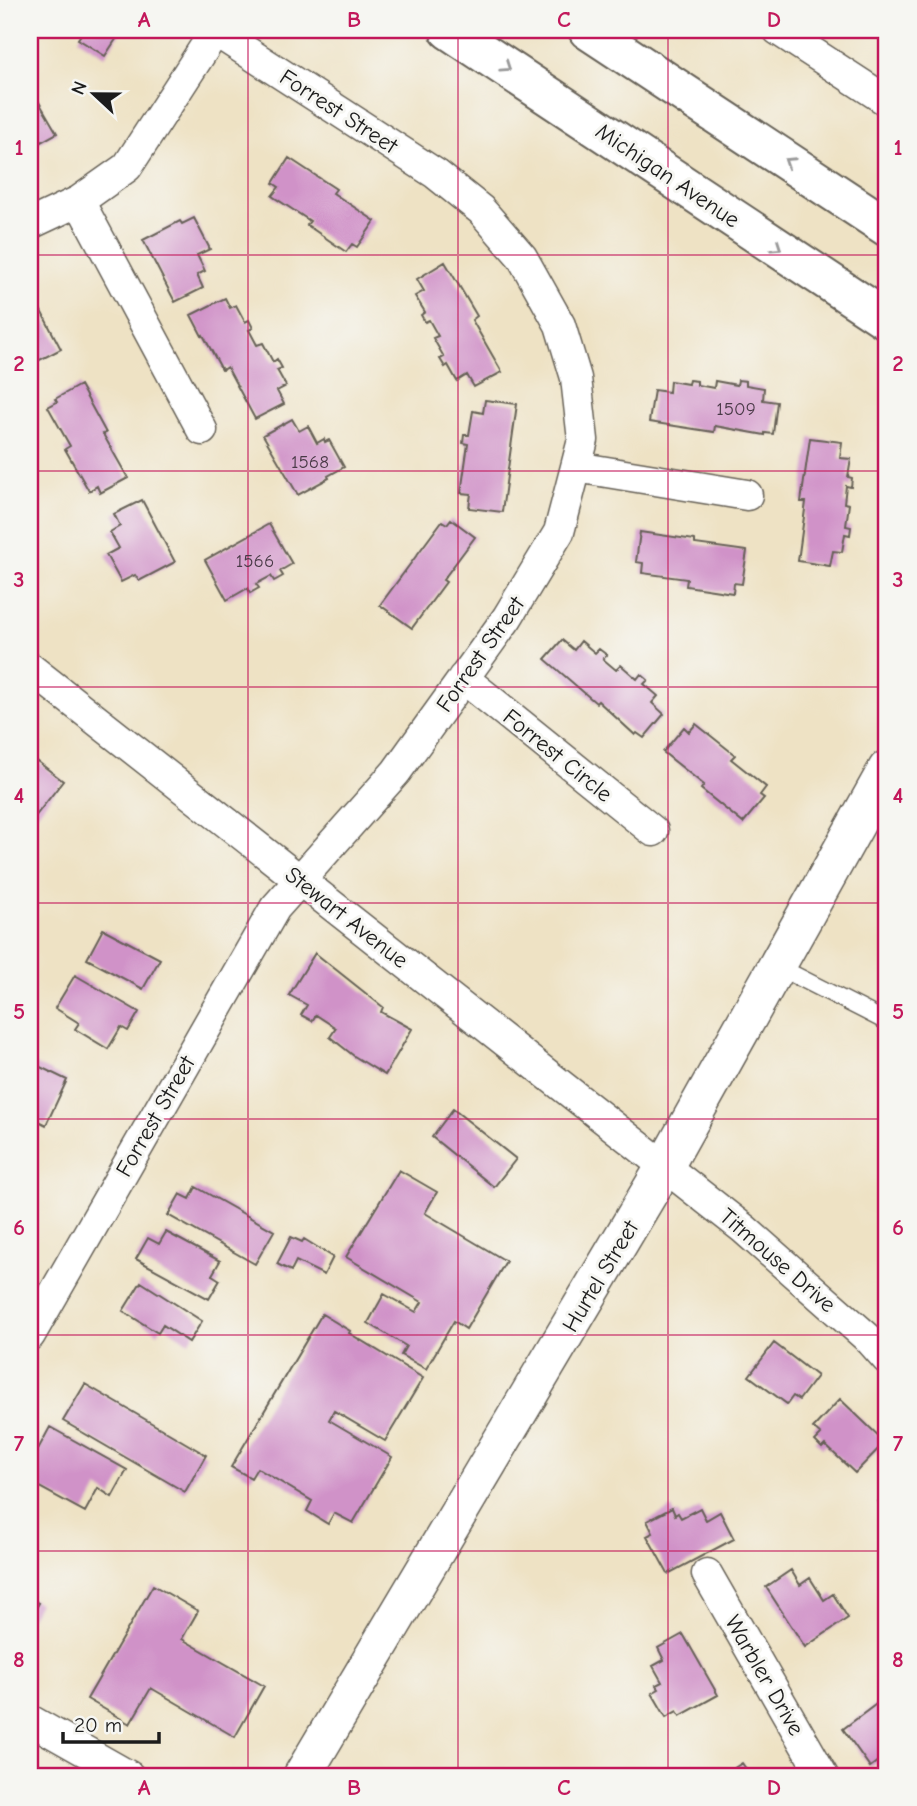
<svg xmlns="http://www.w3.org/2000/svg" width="917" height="1806" font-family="'Comic Neue',sans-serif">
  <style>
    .building { fill: #d092c8 }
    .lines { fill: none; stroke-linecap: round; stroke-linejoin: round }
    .service-casing { stroke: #666157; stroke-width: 19 }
    .minor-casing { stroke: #666157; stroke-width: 33 }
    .tertiary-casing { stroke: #666157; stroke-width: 40 }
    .secondary-casing { stroke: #666157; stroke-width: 42 }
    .service { stroke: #fff; stroke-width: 16 }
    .minor { stroke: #fff; stroke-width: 30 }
    .tertiary { stroke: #fff; stroke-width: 37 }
    .secondary { stroke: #fff; stroke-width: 38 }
    .oneway { stroke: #999 }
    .grid { fill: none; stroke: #c2185b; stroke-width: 2; stroke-opacity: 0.55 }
    .labels { text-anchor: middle; stroke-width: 6; stroke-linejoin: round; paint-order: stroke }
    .number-label { font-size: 19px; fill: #493a47 }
    .street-label { font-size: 23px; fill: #1c1c1c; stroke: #f6f6f2 }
    .neatline { fill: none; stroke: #c2185b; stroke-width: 2.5 }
    .grid-label { font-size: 23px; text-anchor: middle; font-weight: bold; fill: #c2185b }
  </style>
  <rect width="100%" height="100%" fill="#f6f6f2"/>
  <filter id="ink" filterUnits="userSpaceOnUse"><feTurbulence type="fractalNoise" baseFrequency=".0143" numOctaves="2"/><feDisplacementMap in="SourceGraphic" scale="14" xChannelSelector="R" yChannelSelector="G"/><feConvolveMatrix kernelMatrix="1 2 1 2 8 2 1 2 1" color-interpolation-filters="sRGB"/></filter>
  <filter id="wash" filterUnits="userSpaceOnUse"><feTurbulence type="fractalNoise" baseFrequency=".00686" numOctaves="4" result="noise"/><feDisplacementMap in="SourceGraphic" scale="28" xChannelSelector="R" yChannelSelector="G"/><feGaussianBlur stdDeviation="1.57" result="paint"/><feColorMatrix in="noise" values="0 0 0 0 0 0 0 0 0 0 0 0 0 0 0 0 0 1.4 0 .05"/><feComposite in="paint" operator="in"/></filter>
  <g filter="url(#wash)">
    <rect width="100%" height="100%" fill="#eee2c4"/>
    <g id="blocks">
      <path class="building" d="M84,30H122L105,56L78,39Z
        M30,96L32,100L36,97L57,133L30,148Z
        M289,158L336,189L333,193L375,221L357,247L352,244L346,252L307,225L310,221L272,196L279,187L273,183Z
        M194,218L210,249L197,255L205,271L197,275L203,288L175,302L143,240L180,221L182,224Z
        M445,262L477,316L472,320L502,372L474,387L467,375L457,381L448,365L445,367L440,359L444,357L433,338L438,336L429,320L425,322L421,315L425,312L415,296L424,291L417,279Z
        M30,290L61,349L34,363L30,355Z
        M225,298L230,308L236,305L245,322L249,320L253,328L249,330L257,345L263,343L273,362L277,359L282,368L277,370L286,386L277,391L284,404L255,419L227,367L222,370L203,335L202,336L191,315Z
        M689,380L697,381V385L714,388L715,381L737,385L738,380L746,381V385L764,388L763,400L777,402L773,434L765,433V435L715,426L714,432L649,422L654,390L669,392L670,381L688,384Z
        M80,385L106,433L103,434L128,478L100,493L97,486L89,491L65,449L70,446L48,407L57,402L55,399Z
        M485,400L517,404L502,512L469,508L471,494L461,493L468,444L463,443L464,435H469L473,411L483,413Z
        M292,419L299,431L308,426L317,443L324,439L325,442L329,440L344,467L328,476L329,478L298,495L263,435Z
        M810,438L842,442L840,458L851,459L848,477L852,478L851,487L846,486L844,503L849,504L846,526L851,527L850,535L845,534L842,552L833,551L830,566L798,561L806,502H801Z
        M142,500L175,562L139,581L135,575L121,582L106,555L119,548L110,532L120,526L114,514Z
        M451,519L475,537L443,580L446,582L412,628L380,605L442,521L447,524Z
        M269,524L292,564L280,571L283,576L274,581L271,576L256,584L259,588L250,593L248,588L227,600L205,560Z
        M640,532L695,540V544L747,551L742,584L734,583L733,593L686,586L687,579L642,573L643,563L636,562Z
        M562,640L574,650L581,641L595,653L599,649L607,655L603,659L616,670L621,665L637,679L641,674L648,680L644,684L658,696L652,703L664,714L644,738L637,733L635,735L598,701L596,703L545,659Z
        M696,724L735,755L731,759L766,787L760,795L764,798L743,823L701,789L704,785L663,752L684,727L689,732Z
        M30,759L35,763L37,761L63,781L30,823Z
        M103,929L160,959L143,989L87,959Z
        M315,953L383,1007L381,1012L412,1029L385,1075L354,1056L330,1037L336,1028L316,1015L312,1021L301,1015L307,1005L289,995Z
        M75,975L139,1012L128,1031L121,1027L108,1049L75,1029L79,1023L55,1008Z
        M30,1062L67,1080L46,1125L30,1117Z
        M453,1109L516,1159L494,1187L432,1137Z
        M399,1170L437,1192L425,1213L506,1261L466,1329L454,1321L426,1369L401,1355L406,1346L368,1323L384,1294L416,1312L422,1302L346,1257Z
        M196,1187L274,1231L255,1264L168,1215L180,1194L190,1199Z
        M166,1232L220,1261L212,1275L220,1280L209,1299L136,1259L148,1238L159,1244Z
        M291,1237L302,1242L304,1239L333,1257L324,1275L296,1261L291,1271L277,1264Z
        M141,1282L202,1321L189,1342L163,1325L158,1333L123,1311Z
        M322,1314L350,1331L349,1333L423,1378L385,1441L334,1411L329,1420L392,1457L353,1523L334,1513L328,1524L307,1511L312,1501L257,1468L251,1478L231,1467Z
        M774,1343L817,1376L799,1400L793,1396L787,1404L749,1376Z
        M85,1384L206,1455L185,1492L63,1421Z
        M840,1399L885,1442L855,1473L825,1445L822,1448L815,1441L821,1435L813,1428Z
        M50,1427L127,1470L112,1497L98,1488L85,1512L30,1482V1464Z
        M887,1481V1515L878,1502L887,1495L880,1486Z
        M672,1508L675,1515L678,1513L681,1518L700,1508L706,1520L720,1512L734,1539L668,1574L647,1536L653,1533L647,1521Z
        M791,1570L800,1585L810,1578L824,1600L833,1594L848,1618L805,1647L766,1587Z
        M153,1585L198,1611L182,1639L264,1686L235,1737L151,1688L130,1724L87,1699Z
        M30,1598L39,1603L30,1619Z
        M683,1634L718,1695L680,1716L677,1711L666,1717L652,1693L659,1689L656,1685L662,1682L653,1666L664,1660L658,1648Z
        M887,1696V1754L870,1767L843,1729Z
        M742,1763L751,1776L758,1772L761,1776H722Z"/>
    </g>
  </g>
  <g filter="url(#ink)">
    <use href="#blocks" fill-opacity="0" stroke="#666157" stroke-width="2"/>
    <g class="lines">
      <defs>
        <path id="service" d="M777,966L887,1022"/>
        <path id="minor" d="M778,30L887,101
          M79,201L202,430
          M30,224L79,201L127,167L216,30
          M576,467L747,495
          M30,668L744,1229L870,1340L887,1359
          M463,678L653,831
          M30,1335L275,908L396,772L507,618L559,532L583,440L576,378L560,325L522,257L481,210L436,174L215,31
          M707,1574L823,1776
          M30,1720L129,1776"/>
        <path id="tertiary" d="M302,1776L665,1166L887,769"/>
        <path id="secondary" d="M449,30L887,320
          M588,30L887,227"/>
      </defs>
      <use href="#service" class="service-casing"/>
      <use href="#minor" class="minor-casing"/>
      <use href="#tertiary" class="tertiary-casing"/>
      <use href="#secondary" class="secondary-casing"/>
      <use href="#service" class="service"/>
      <use href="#minor" class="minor"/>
      <use href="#tertiary" class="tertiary"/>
      <use href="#secondary" class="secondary"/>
    </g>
    <defs><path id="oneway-chevron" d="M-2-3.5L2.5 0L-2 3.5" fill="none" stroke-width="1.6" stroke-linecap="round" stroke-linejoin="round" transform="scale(1.75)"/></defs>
    <g class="oneway">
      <use href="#oneway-chevron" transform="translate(506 67) rotate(34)"/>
      <use href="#oneway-chevron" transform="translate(789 162) rotate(-147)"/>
      <use href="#oneway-chevron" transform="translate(777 247) rotate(34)"/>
    </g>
  </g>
  <path class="grid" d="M248,30V1776M458,30V1776M668,30V1776M30,255H887M30,471H887M30,687H887M30,903H887M30,1119H887M30,1335H887M30,1551H887"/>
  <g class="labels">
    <g class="number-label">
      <text x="736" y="415">1509</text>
      <text x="310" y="468">1568</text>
      <text x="255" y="567">1566</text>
    </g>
    <g class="street-label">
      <text transform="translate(339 111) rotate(33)" y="8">Forrest Street</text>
      <text transform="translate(668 175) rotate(34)" y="8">Michigan Avenue</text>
      <text transform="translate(480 654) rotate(-55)" y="8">Forrest Street</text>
      <text transform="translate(558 755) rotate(39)" y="8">Forrest Circle</text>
      <text transform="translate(347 917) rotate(38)" y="8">Stewart Avenue</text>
      <text transform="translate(155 1116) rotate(-60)" y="8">Forrest Street</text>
      <text transform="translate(778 1260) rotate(41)" y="8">Titmouse Drive</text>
      <text transform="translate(600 1276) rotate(-59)" y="8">Hurtel Street</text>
      <text transform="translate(765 1675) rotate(60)" y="8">Warbler Drive</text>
    </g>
  </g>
  <rect width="917" height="1806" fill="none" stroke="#f6f6f2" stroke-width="77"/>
  <g transform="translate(94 94) rotate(292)" stroke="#f6f6f2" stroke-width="5" paint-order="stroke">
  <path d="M0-5L12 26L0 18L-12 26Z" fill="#1c1c1c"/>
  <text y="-10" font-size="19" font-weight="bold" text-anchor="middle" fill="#1c1c1c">N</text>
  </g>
  <path d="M63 1732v10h96v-10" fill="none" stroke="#1c1c1c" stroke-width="3.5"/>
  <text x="74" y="1732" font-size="21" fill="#1c1c1c" stroke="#f6f6f2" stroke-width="5" paint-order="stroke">20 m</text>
  <rect x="38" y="38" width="840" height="1730" class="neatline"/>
  <g class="grid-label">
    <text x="144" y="27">A</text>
    <text x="354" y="27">B</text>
    <text x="564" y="27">C</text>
    <text x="774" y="27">D</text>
    <text x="19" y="155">1</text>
    <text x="898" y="155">1</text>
    <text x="19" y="371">2</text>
    <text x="898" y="371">2</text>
    <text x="19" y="587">3</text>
    <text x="898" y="587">3</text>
    <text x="19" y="803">4</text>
    <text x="898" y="803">4</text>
    <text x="19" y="1019">5</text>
    <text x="898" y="1019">5</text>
    <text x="19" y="1235">6</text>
    <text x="898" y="1235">6</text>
    <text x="19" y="1451">7</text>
    <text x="898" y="1451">7</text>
    <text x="19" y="1667">8</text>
    <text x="898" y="1667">8</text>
    <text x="144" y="1795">A</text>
    <text x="354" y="1795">B</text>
    <text x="564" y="1795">C</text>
    <text x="774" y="1795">D</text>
  </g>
</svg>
